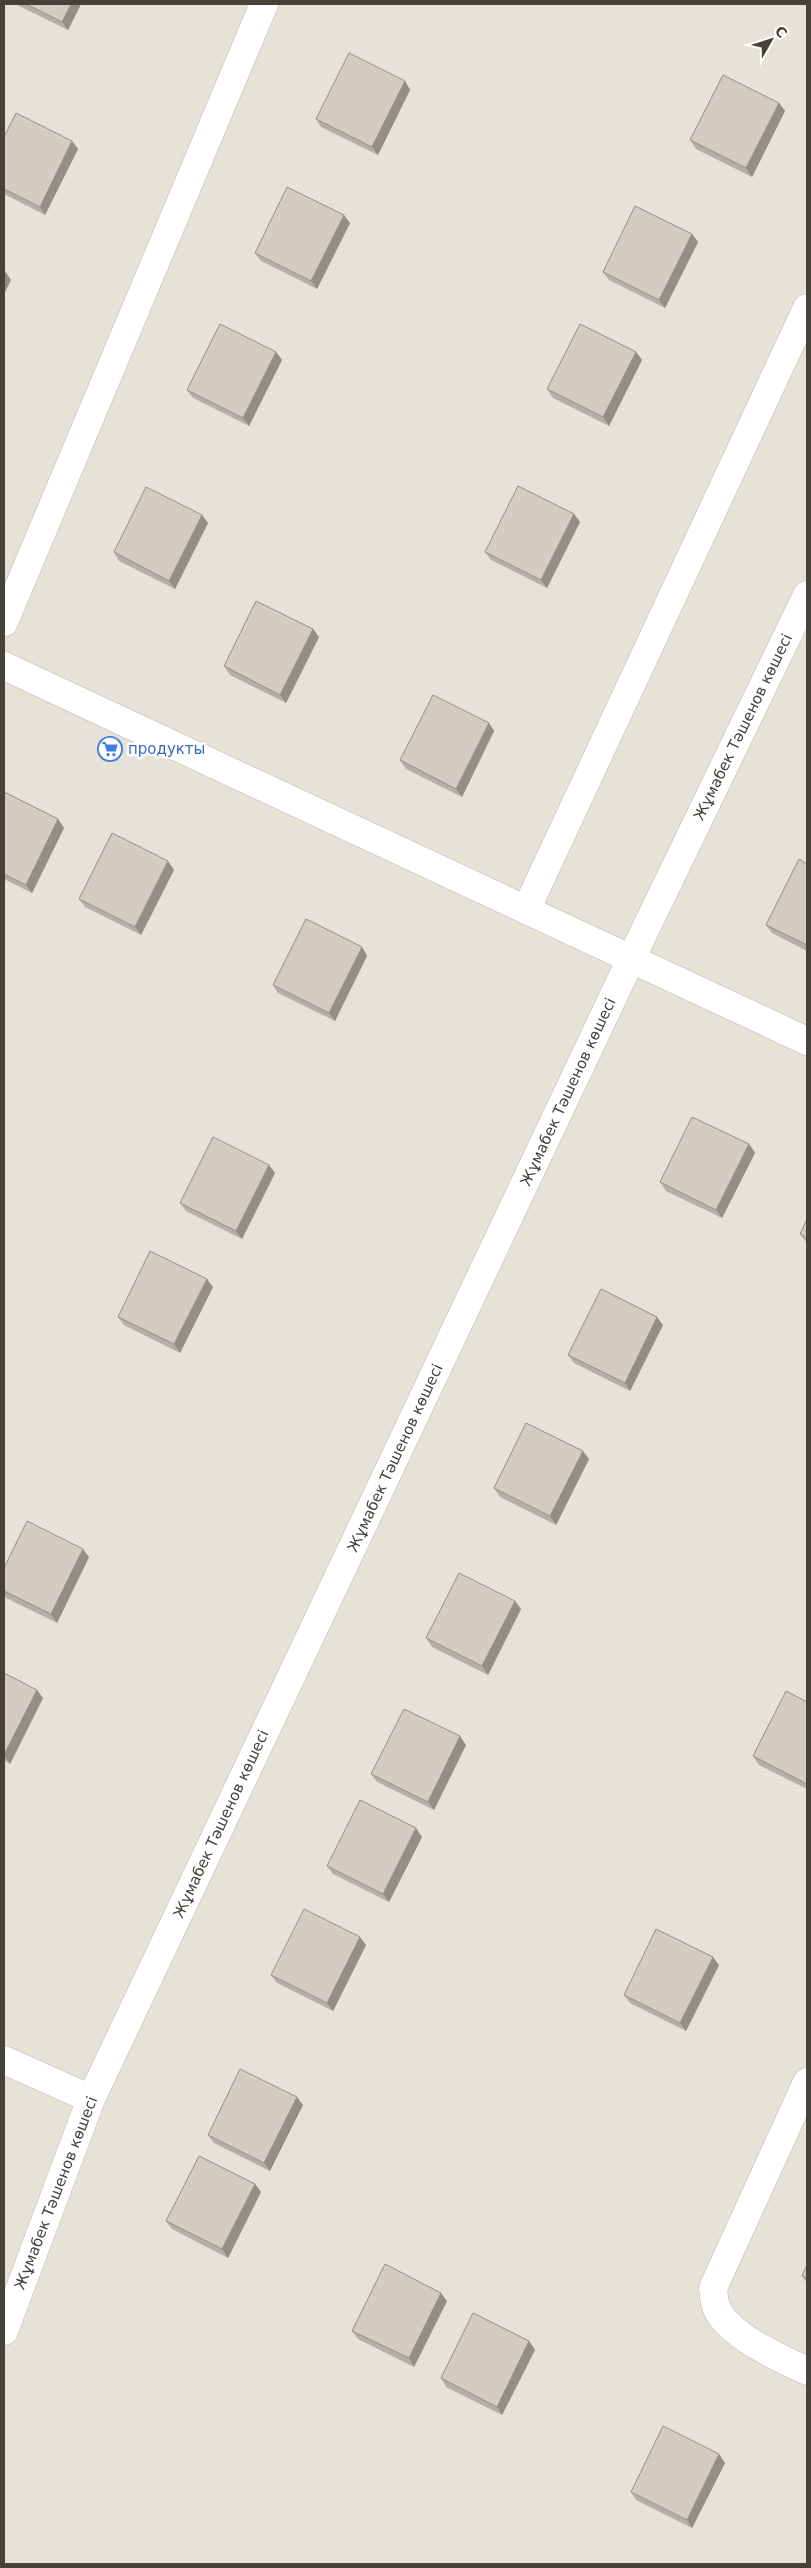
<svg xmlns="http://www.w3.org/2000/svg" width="811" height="2568" font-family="'DejaVu Sans',sans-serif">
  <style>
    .residential { fill: #e6e2d8 }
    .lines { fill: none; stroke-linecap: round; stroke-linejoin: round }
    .street-casing { stroke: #beb8ad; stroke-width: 29 }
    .street { stroke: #fff; stroke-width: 28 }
    .wall { fill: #b6afa5 }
    .shaded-wall { fill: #948f86 }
    .building { fill: #d4ccc0; stroke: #948f86 }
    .labels { text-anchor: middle; stroke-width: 5; stroke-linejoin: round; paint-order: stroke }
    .street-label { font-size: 15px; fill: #464139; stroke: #fff }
    .shop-label { font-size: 15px; fill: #366cbe; stroke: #fff; text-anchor: start }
  </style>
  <rect width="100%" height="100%" fill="#f3f0ea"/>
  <path class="residential" d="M4,4H807V2564H4Z"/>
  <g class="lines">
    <defs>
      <path id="street" d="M4,622L264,4
        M4,666L807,1041
        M526,910L807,308
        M4,2060L91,2099
        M807,2082L713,2288C714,2295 714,2305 718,2311C733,2338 780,2358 807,2371
        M4,2331L91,2099L631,959L807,595"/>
    </defs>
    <use href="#street" class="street-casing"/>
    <use href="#street" class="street"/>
  </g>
  <path class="wall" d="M15,4H81L68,30Z
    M405,81L410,90L378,155L321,127L316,119Z
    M779,103L785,111L752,177L696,149L690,140Z
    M4,137L72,141L78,149L45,215L4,194Z
    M350,223L317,289L261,261L255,253Z
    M692,234L698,242L665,308L609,280L603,272Z
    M276,352L282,360L249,426L193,398L187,390Z
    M636,352L642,360L609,426L553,398L547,389Z
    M202,515L208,523L175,589L119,561L114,552Z
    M580,522L547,588L491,560L485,552Z
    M313,629L319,637L286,703L230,675L224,666Z
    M489,723L494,731L462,797L406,769L400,760Z
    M4,792L58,819L64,828L32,893L4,879Z
    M807,864V951L772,933L766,925Z
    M174,870L141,935L85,907L79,899Z
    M362,947L367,956L335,1021L278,993L273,985Z
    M749,1144L755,1153L722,1218L666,1191L660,1182Z
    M275,1173L242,1239L186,1211L180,1203Z
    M807,1219V1243L806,1242L800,1234Z
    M213,1287L180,1353L124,1325L118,1317Z
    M663,1325L630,1391L574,1363L568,1355Z
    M589,1459L556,1525L500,1497L494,1488Z
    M89,1557L57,1623L4,1597V1568Z
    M515,1601L521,1609L488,1675L432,1647L426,1638Z
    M4,1673L43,1698L10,1764L4,1760Z
    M807,1702V1789L759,1765L753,1756Z
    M466,1745L434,1810L377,1782L371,1774Z
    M422,1837L389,1902L333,1874L327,1866Z
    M366,1945L333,2011L277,1983L271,1975Z
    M719,1965L686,2031L630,2003L624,1995Z
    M303,2105L270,2171L214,2143L208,2135Z
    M255,2184L261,2192L228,2258L172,2229L166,2221Z
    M807,2265V2283L802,2276Z
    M447,2301L414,2367L358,2339L352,2331Z
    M529,2341L535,2350L502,2415L446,2387L441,2378Z
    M725,2463L692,2528L636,2500L631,2492Z"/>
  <path class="shaded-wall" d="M71,4H81L68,30L62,22Z
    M405,81L410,90L378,155L372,147Z
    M779,103L785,111L752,177L746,168Z
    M72,141L78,149L45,215L40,207Z
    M344,215L350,223L317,289L311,281Z
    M692,234L698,242L665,308L659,300Z
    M5,271L11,280L4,294V274Z
    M276,352L282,360L249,426L243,418Z
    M636,352L642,360L609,426L603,417Z
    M574,514L580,522L547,588L541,580Z
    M202,515L208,523L175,589L169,581Z
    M313,629L319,637L286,703L280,695Z
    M489,723L494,731L462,797L456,789Z
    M58,819L64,828L32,893L26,885Z
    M168,861L174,870L141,935L135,927Z
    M362,947L367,956L335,1021L329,1013Z
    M749,1144L755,1153L722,1218L716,1210Z
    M269,1165L275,1173L242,1239L236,1231Z
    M207,1279L213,1287L180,1353L174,1344Z
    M657,1317L663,1325L630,1391L625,1383Z
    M583,1451L589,1459L556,1525L550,1516Z
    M83,1549L89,1557L57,1623L51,1614Z
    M515,1601L521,1609L488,1675L482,1666Z
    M37,1690L43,1698L10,1764L4,1755Z
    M460,1736L466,1745L434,1810L428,1802Z
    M416,1828L422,1837L389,1902L383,1894Z
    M360,1937L366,1945L333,2011L327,2003Z
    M713,1957L719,1965L686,2031L680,2023Z
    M297,2097L303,2105L270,2171L264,2163Z
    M255,2184L261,2192L228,2258L222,2249Z
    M441,2293L447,2301L414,2367L409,2358Z
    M529,2341L535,2350L502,2415L497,2407Z
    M719,2454L725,2463L692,2528L687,2520Z"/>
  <path class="building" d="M26,4H71L62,22Z
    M349,53L405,81L372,147L316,119Z
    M723,75L779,103L746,168L690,140Z
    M16,113L72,141L40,207L4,189V137Z
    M287,187L344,215L311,281L255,253Z
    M635,206L692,234L659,300L603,272Z
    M220,324L276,352L243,418L187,390Z
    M580,324L636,352L603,417L547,389Z
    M518,486L574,514L541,580L485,552Z
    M146,487L202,515L169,581L114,552Z
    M256,601L313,629L280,695L224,666Z
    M433,695L489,723L456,789L400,760Z
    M4,792L58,819L26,885L4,874Z
    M112,833L168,861L135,927L79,899Z
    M799,859L807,864V945L766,925Z
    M306,919L362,947L329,1013L273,985Z
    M692,1117L749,1144L716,1210L660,1182Z
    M213,1137L269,1165L236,1231L180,1203Z
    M807,1219V1238L800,1234Z
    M150,1251L207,1279L174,1344L118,1317Z
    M601,1289L657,1317L625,1383L568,1355Z
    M526,1423L583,1451L550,1516L494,1488Z
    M27,1521L83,1549L51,1614L4,1591V1568Z
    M459,1573L515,1601L482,1666L426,1638Z
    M4,1673L37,1690L4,1755Z
    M786,1691L807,1702V1784L753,1756Z
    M404,1709L460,1736L428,1802L371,1774Z
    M360,1800L416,1828L383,1894L327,1866Z
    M304,1909L360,1937L327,2003L271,1975Z
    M656,1929L713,1957L680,2023L624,1995Z
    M240,2069L297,2097L264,2163L208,2135Z
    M199,2156L255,2184L222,2249L166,2221Z
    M385,2264L441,2293L409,2358L352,2331Z
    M807,2265V2278L802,2276Z
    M473,2313L529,2341L497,2407L441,2378Z
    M663,2426L719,2454L687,2520L631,2492Z"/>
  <defs>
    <symbol id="supermarket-ring" viewBox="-11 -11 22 22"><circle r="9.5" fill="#fff" stroke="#3f7fe0" stroke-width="1.5"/><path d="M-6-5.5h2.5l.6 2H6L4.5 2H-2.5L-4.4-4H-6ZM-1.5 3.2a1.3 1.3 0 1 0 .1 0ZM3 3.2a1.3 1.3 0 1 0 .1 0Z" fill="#3f7fe0"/></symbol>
  </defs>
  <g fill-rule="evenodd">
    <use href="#supermarket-ring" x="96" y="735" width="28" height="28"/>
  </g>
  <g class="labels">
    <g class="street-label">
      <text transform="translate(743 727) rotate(-64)" y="5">Жұмабек Тәшенов көшесі</text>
      <text transform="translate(568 1092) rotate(-65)" y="5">Жұмабек Тәшенов көшесі</text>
      <text transform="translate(395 1458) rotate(-65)" y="5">Жұмабек Тәшенов көшесі</text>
      <text transform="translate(221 1824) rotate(-65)" y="5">Жұмабек Тәшенов көшесі</text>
      <text transform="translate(56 2193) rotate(-69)" y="5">Жұмабек Тәшенов көшесі</text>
    </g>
    <g class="shop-label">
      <text x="128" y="754">продукты</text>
    </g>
  </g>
  <rect width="811" height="2568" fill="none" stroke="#464139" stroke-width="10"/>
  <g transform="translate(771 40) rotate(51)" stroke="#ffffff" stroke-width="4" paint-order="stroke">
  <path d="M0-4L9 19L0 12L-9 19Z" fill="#464139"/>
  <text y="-8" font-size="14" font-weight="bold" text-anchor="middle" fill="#464139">С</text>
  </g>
</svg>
